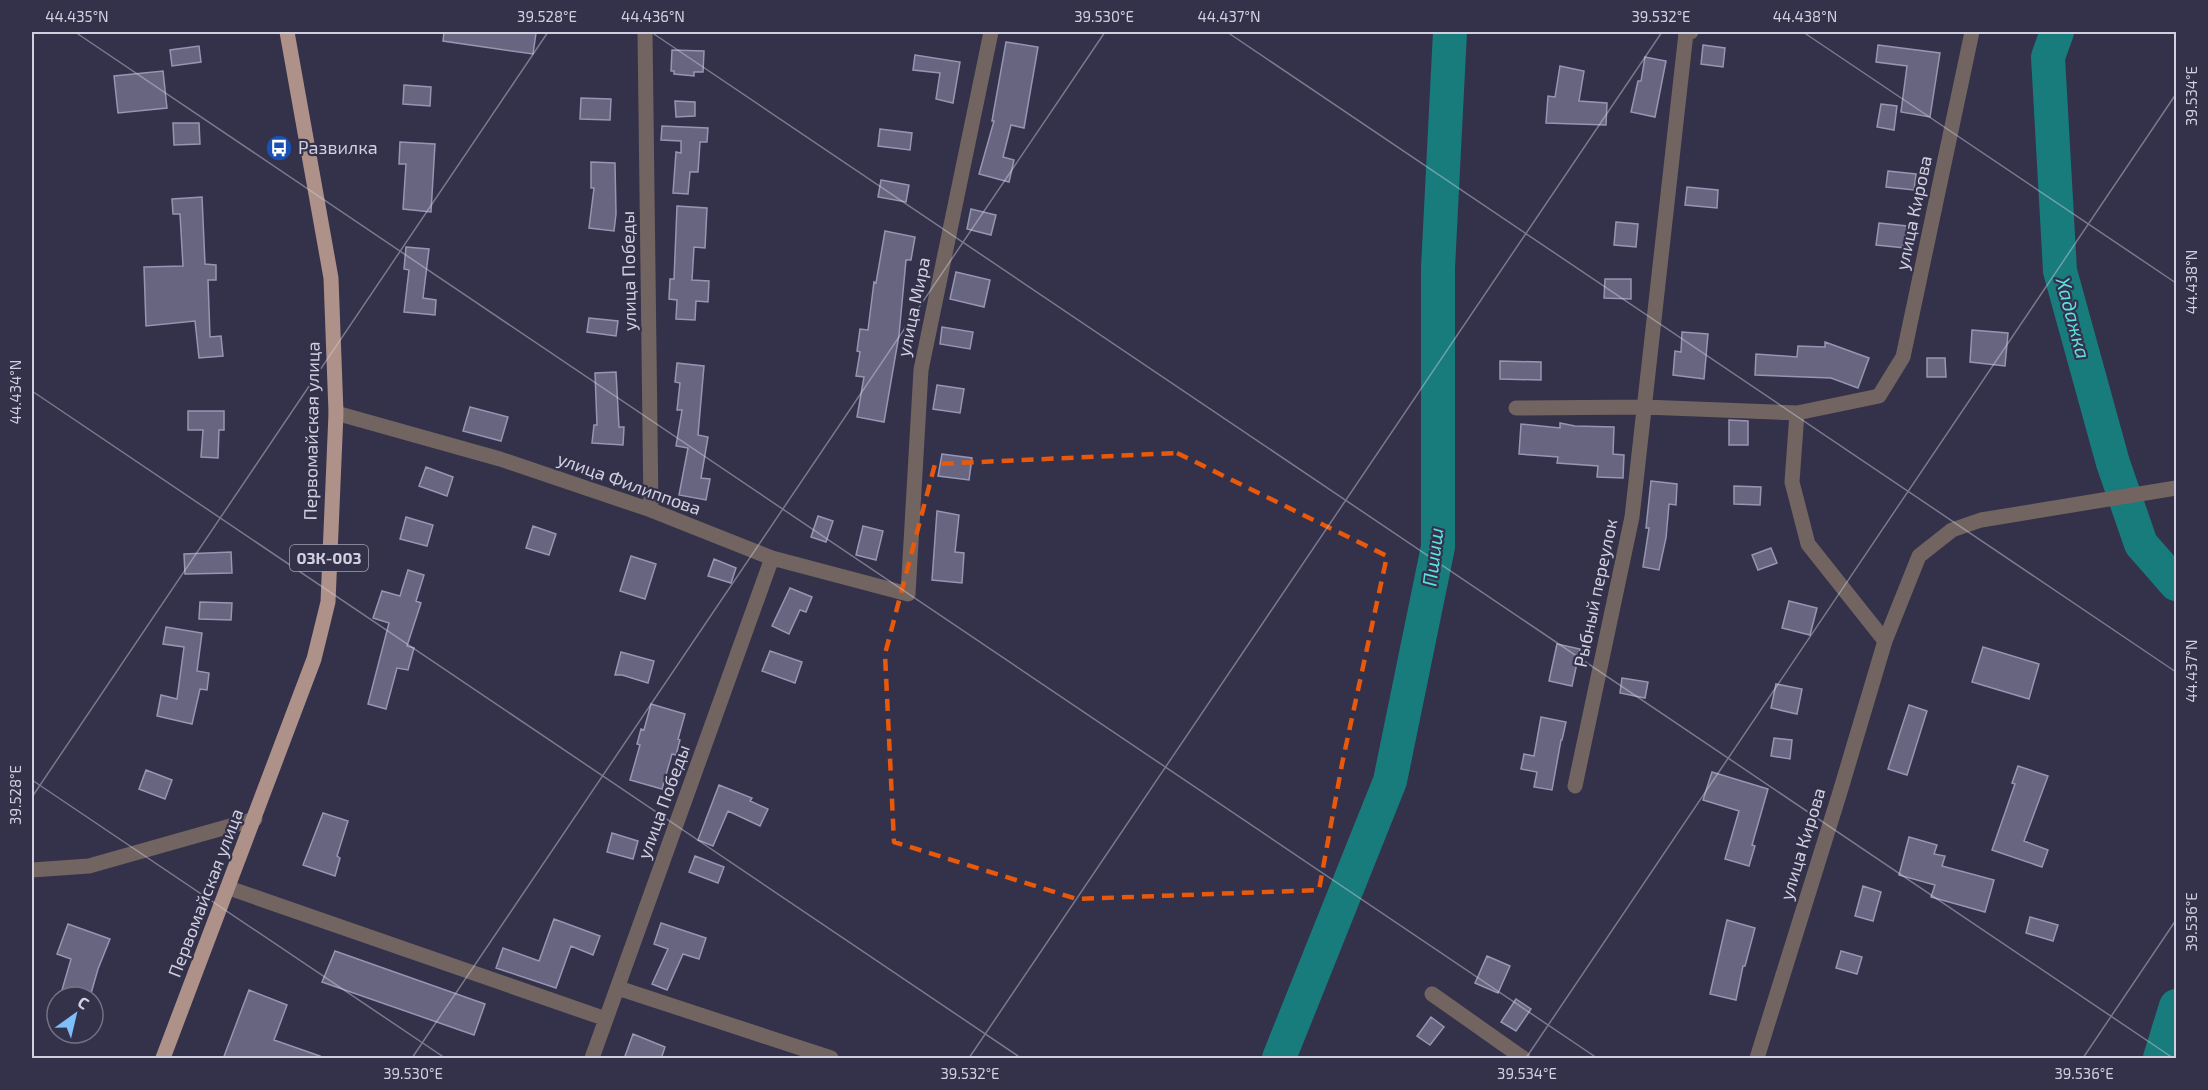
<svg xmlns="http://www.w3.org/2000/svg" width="2208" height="1090" font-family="'Exo 2',sans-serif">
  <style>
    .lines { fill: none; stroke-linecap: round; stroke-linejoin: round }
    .river { stroke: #187c7c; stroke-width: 34 }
    .building { fill: #686581; stroke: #9795b3; stroke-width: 1.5 }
    .minor { stroke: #726460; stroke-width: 15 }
    .major { stroke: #ae9189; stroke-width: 15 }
    .marked { fill: none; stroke: #e8590c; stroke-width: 4.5; stroke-dasharray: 12 8; stroke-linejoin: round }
    .ticks { fill: none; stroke: #d1d0e0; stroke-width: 1.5; stroke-opacity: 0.45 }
    .labels { text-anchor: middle; stroke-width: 4.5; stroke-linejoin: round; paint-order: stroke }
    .shield { fill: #34314a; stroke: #a2a0b3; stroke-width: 1.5 }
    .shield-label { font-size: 16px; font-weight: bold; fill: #d1d0e0 }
    .poi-label { font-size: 18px; fill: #d1d0e0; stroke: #34314a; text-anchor: start }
    .street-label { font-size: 18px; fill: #d1d0e0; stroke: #34314a }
    .water-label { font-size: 20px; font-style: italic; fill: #5de1e2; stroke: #34314a }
    .neatline { fill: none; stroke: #d1d0e0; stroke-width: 2 }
    .ticks-label { font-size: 15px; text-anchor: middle; fill: #d1d0e0 }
  </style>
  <rect width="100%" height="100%" fill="#34314a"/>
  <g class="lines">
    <path class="river" d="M2057,32L2048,57L2060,271L2113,463L2141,544L2176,584
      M1279,1058L1390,781L1438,547V268L1450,32
      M2160,1058L2176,1006"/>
  </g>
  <path class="building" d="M444,32H526L536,33L533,54L443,41Z
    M1006,42L1038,47L1024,128L1011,125L1003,157L1014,160L1009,182L979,174L994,121H992Z
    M1703,45L1725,48L1723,67L1701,64Z
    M1878,45L1940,53L1930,117L1901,112L1907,66L1876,62Z
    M199,46L201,62L172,66L170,50Z
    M672,50L704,51L703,72H694V76L674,74V71H671Z
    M915,55L960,62L953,103L936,99L940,73L913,70Z
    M1645,57L1666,61L1655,117L1631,112L1638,81H1641Z
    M1560,66L1584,71L1579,101L1607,103L1606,125L1546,123L1548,96L1555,97Z
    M163,71L167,108L118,113L114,76Z
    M404,85L431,87L430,106L403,104Z
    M581,98L611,99L610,120L580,119Z
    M675,101L695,102V116L676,117Z
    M1881,104L1897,106L1894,130L1877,127Z
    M173,123H199L200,144L174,145Z
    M662,126L708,128L707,142H700L698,172H690L688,194L673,193L676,152L681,153V141L661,140Z
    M880,129L912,133L910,150L878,146Z
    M400,142L435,144L431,212L403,209L406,164H399Z
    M591,162L615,163L616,214L614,231L589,228L594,188H591Z
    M1888,171L1916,174L1914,190L1886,187Z
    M881,180L909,185L906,202L878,197Z
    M1687,187L1718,190L1717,208L1685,205Z
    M202,197L205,264L216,265V280H208L210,337L221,336L223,356L199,358L195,321L146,326L144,267L183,266L180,214H173L172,199Z
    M677,206L707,208L705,248L694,247L692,280L709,281L708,302L696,301L695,320L676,319L677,300L669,299L670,279H674Z
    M971,209L996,215L991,235L967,229Z
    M1616,222L1638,224L1636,247L1614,245Z
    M1879,223L1907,226L1905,248L1876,245Z
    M885,231L915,237L911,260H906L899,335L884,422L857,417L864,377L856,376L860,352L857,351L860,329L868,330L874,282L876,283Z
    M406,247L429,249L423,298L436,300L435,315L404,312L409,270L404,269Z
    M956,272L990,280L984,307L950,299Z
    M1605,279H1631V299L1604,298Z
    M589,318L618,321L616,336L587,332Z
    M942,327L973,332L970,349L940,344Z
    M1972,330L2008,333L2005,366L1970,362Z
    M1682,332L1708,334L1704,379L1673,375L1675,351L1681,352Z
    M1825,342L1869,358L1858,388L1831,378L1755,375L1756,354L1797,357L1798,346L1825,347Z
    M1927,358H1945L1946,377H1927Z
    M1500,361L1541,362V380L1500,379Z
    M677,363L704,366L698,435L708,437L701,478L710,479L706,500L679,495L688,448L676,446L682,410H677L680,383L675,382Z
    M616,372L619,427H624L623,445L592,443L594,425H597L595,373Z
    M937,385L964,389L960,413L933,409Z
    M470,407L508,417L501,441L463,431Z
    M188,411H224V430H219L218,458L201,457L203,430H188Z
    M1729,420L1748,421V445H1729Z
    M1560,423L1575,426L1614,427L1613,454L1624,455L1623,478L1597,477L1598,466L1557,463L1558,457L1519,454L1521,424L1560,428Z
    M942,454L972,458L969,480L938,476Z
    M426,467L453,477L447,496L419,486Z
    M1651,481L1677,484L1676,505L1669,504L1666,538L1659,570L1643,567L1649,528H1646Z
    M1734,486L1761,487L1760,505L1734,504Z
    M937,511L959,515L955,552L964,553L962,583L932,580Z
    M818,516L833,521L826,542L811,537Z
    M406,517L433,525L427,546L400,539Z
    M533,526L556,534L549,555L526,548Z
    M863,526L883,531L876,560L856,555Z
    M1771,548L1777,563L1758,570L1752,555Z
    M231,552L232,573L185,574L184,554Z
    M631,556L656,564L645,599L620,591Z
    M714,559L736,568L731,583L708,576Z
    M408,570L424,575L416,601L421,603L407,646L414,648L408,670L397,668L386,709L368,704L389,623L373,618L382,591L400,596Z
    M790,588L812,597L806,612L800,610L789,634L772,626Z
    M1789,601L1817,608L1810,635L1782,628Z
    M200,602L232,603L231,620L199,619Z
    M166,627L202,633L197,671L209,673L207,690L200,689L192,724L157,716L161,695L177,699L184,647L163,644Z
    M1557,644L1580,649L1572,686L1549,681Z
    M1983,647L2039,664L2029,699L1972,682Z
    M770,651L802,662L795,683L762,671Z
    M621,652L654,661L648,683L622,675H615Z
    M1622,678L1648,682L1645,698L1620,693Z
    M1776,684L1802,689L1797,714L1771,708Z
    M651,704L685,714L678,739L680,740L676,755L672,754L662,789L630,780L640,745L637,744L641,729L644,730Z
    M1909,705L1927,711L1907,775L1888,769Z
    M1541,717L1566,722L1562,740H1561L1552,790L1534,787L1537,772L1521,769L1524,754L1534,756Z
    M1774,738L1792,740L1790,759L1771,756Z
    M2018,766L2048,776L2024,841L2048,850L2042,867L1992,850L2015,784L2012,783Z
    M146,770L172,780L165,799L139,789Z
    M1712,772L1768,789L1752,845L1755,846L1749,866L1725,859L1739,811L1703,800Z
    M719,785L752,798L750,801L768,809L760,826L728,811L713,846L698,840Z
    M323,813L348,821L337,856L340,858L335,876L303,865Z
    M612,833L638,841L633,859L607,852Z
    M1909,837L1937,845L1934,854L1945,856L1942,866L1994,880L1985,912L1931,897L1935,885L1899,875Z
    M695,856L724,867L718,883L689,872Z
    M1863,886L1881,892L1873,921L1855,916Z
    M2030,917L2058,925L2053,941L2026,933Z
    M554,919L600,936L593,955L571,946L556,988L496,968L503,948L539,961Z
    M1727,920L1755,928L1745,966H1743L1736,1000L1710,994Z
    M661,923L706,938L699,959L683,954L667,990L652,984L668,949L654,944Z
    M68,924L110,939L98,969L90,997L62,990L71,959L57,954Z
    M335,951L485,1004L474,1035L322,982Z
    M1841,951L1862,957L1857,974L1836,968Z
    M1487,956L1510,966L1498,993L1475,983Z
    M249,990L287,1005L274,1040L320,1056L319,1059H223Z
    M1516,999L1531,1009L1516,1031L1501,1022Z
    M1431,1017L1444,1027L1430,1045L1417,1036Z
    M633,1034L665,1047L661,1059H624Z"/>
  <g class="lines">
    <path class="minor" d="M645,32L651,510
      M1516,408L1644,407L1797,413L1879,396L1903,357L1972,32
      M336,413L500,459L651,510L772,558L908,594L921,370L991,32
      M1797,413L1792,482L1808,544L1885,641
      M1575,786L1632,517L1686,33L1691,32
      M32,870L89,866L255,819
      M229,888L606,1019
      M618,988L831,1058
      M1432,994L1523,1058
      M592,1058L772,558
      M1757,1058L1840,792L1885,641L1919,556L1952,530L1981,520L2176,488"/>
    <path class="major" d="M163,1058L314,659L328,602L336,413L331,278L287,32"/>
  </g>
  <path class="marked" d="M1177,453L1387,556L1342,764L1319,890L1077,899L894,842L885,654L935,464Z"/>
  <path class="ticks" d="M75,32L1597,1058M651,32L2173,1058M1227,32L2176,672M1803,32L2176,283M32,391L1021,1058M32,780L445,1058M32,797L548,32M412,1058L1105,32M969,1058L1662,32M1526,1058L2176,94M2083,1058L2176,920"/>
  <defs>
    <symbol id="bus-disc" viewBox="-11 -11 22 22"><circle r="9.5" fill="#1a4fb4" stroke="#34314a"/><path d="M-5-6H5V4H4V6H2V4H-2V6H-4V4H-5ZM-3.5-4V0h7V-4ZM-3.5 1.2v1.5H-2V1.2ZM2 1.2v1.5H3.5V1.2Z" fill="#fff"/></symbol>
  </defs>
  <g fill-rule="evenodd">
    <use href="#bus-disc" x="264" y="133" width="30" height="30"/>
  </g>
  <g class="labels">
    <rect class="shield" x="290" y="545" width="78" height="26" rx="4.5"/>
    <g class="shield-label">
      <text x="329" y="564">03К-003</text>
    </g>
    <g class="poi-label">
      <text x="298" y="154">Развилка</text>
    </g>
    <g class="street-label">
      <text transform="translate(1914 213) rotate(-78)" y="6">улица Кирова</text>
      <text transform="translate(629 271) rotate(-91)" y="6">улица Победы</text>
      <text transform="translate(914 307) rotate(-78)" y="6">улица Мира</text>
      <text transform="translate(312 431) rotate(-89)" y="6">Первомайская улица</text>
      <text transform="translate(629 484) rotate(20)" y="6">улица Филиппова</text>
      <text transform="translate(1596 593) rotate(-78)" y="6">Рыбный переулок</text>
      <text transform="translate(664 802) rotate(-70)" y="6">улица Победы</text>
      <text transform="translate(1803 844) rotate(-73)" y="6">улица Кирова</text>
      <text transform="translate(206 893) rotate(-69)" y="6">Первомайская улица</text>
    </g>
    <g class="water-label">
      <text transform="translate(2073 318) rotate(75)" y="7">Хадажка</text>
      <text transform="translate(1433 557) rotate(-83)" y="7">Пшиш</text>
    </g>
  </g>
  <rect width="2208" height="1090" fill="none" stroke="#34314a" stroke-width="66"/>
  <g transform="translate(75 1015) rotate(34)"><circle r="28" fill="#34314a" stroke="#737186" stroke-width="1.5"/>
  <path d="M0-4.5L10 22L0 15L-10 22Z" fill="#7ebef9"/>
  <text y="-9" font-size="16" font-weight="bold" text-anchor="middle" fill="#d1d0e0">С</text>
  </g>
  <rect x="33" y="33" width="2142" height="1024" class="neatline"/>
  <g class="ticks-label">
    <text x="77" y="22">44.435°N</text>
    <text x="547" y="22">39.528°E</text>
    <text x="653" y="22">44.436°N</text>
    <text x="1104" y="22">39.530°E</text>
    <text x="1229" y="22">44.437°N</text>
    <text x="1661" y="22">39.532°E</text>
    <text x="1805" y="22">44.438°N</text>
    <text transform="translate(2192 96) rotate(-90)" y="5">39.534°E</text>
    <text transform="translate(2192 282) rotate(-90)" y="5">44.438°N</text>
    <text transform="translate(16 392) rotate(-90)" y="5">44.434°N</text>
    <text transform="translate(2192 671) rotate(-90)" y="5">44.437°N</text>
    <text transform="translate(16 795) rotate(-90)" y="5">39.528°E</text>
    <text transform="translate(2192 922) rotate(-90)" y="5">39.536°E</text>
    <text x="413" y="1079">39.530°E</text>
    <text x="970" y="1079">39.532°E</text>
    <text x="1527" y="1079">39.534°E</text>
    <text x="2084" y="1079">39.536°E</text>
  </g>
</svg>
